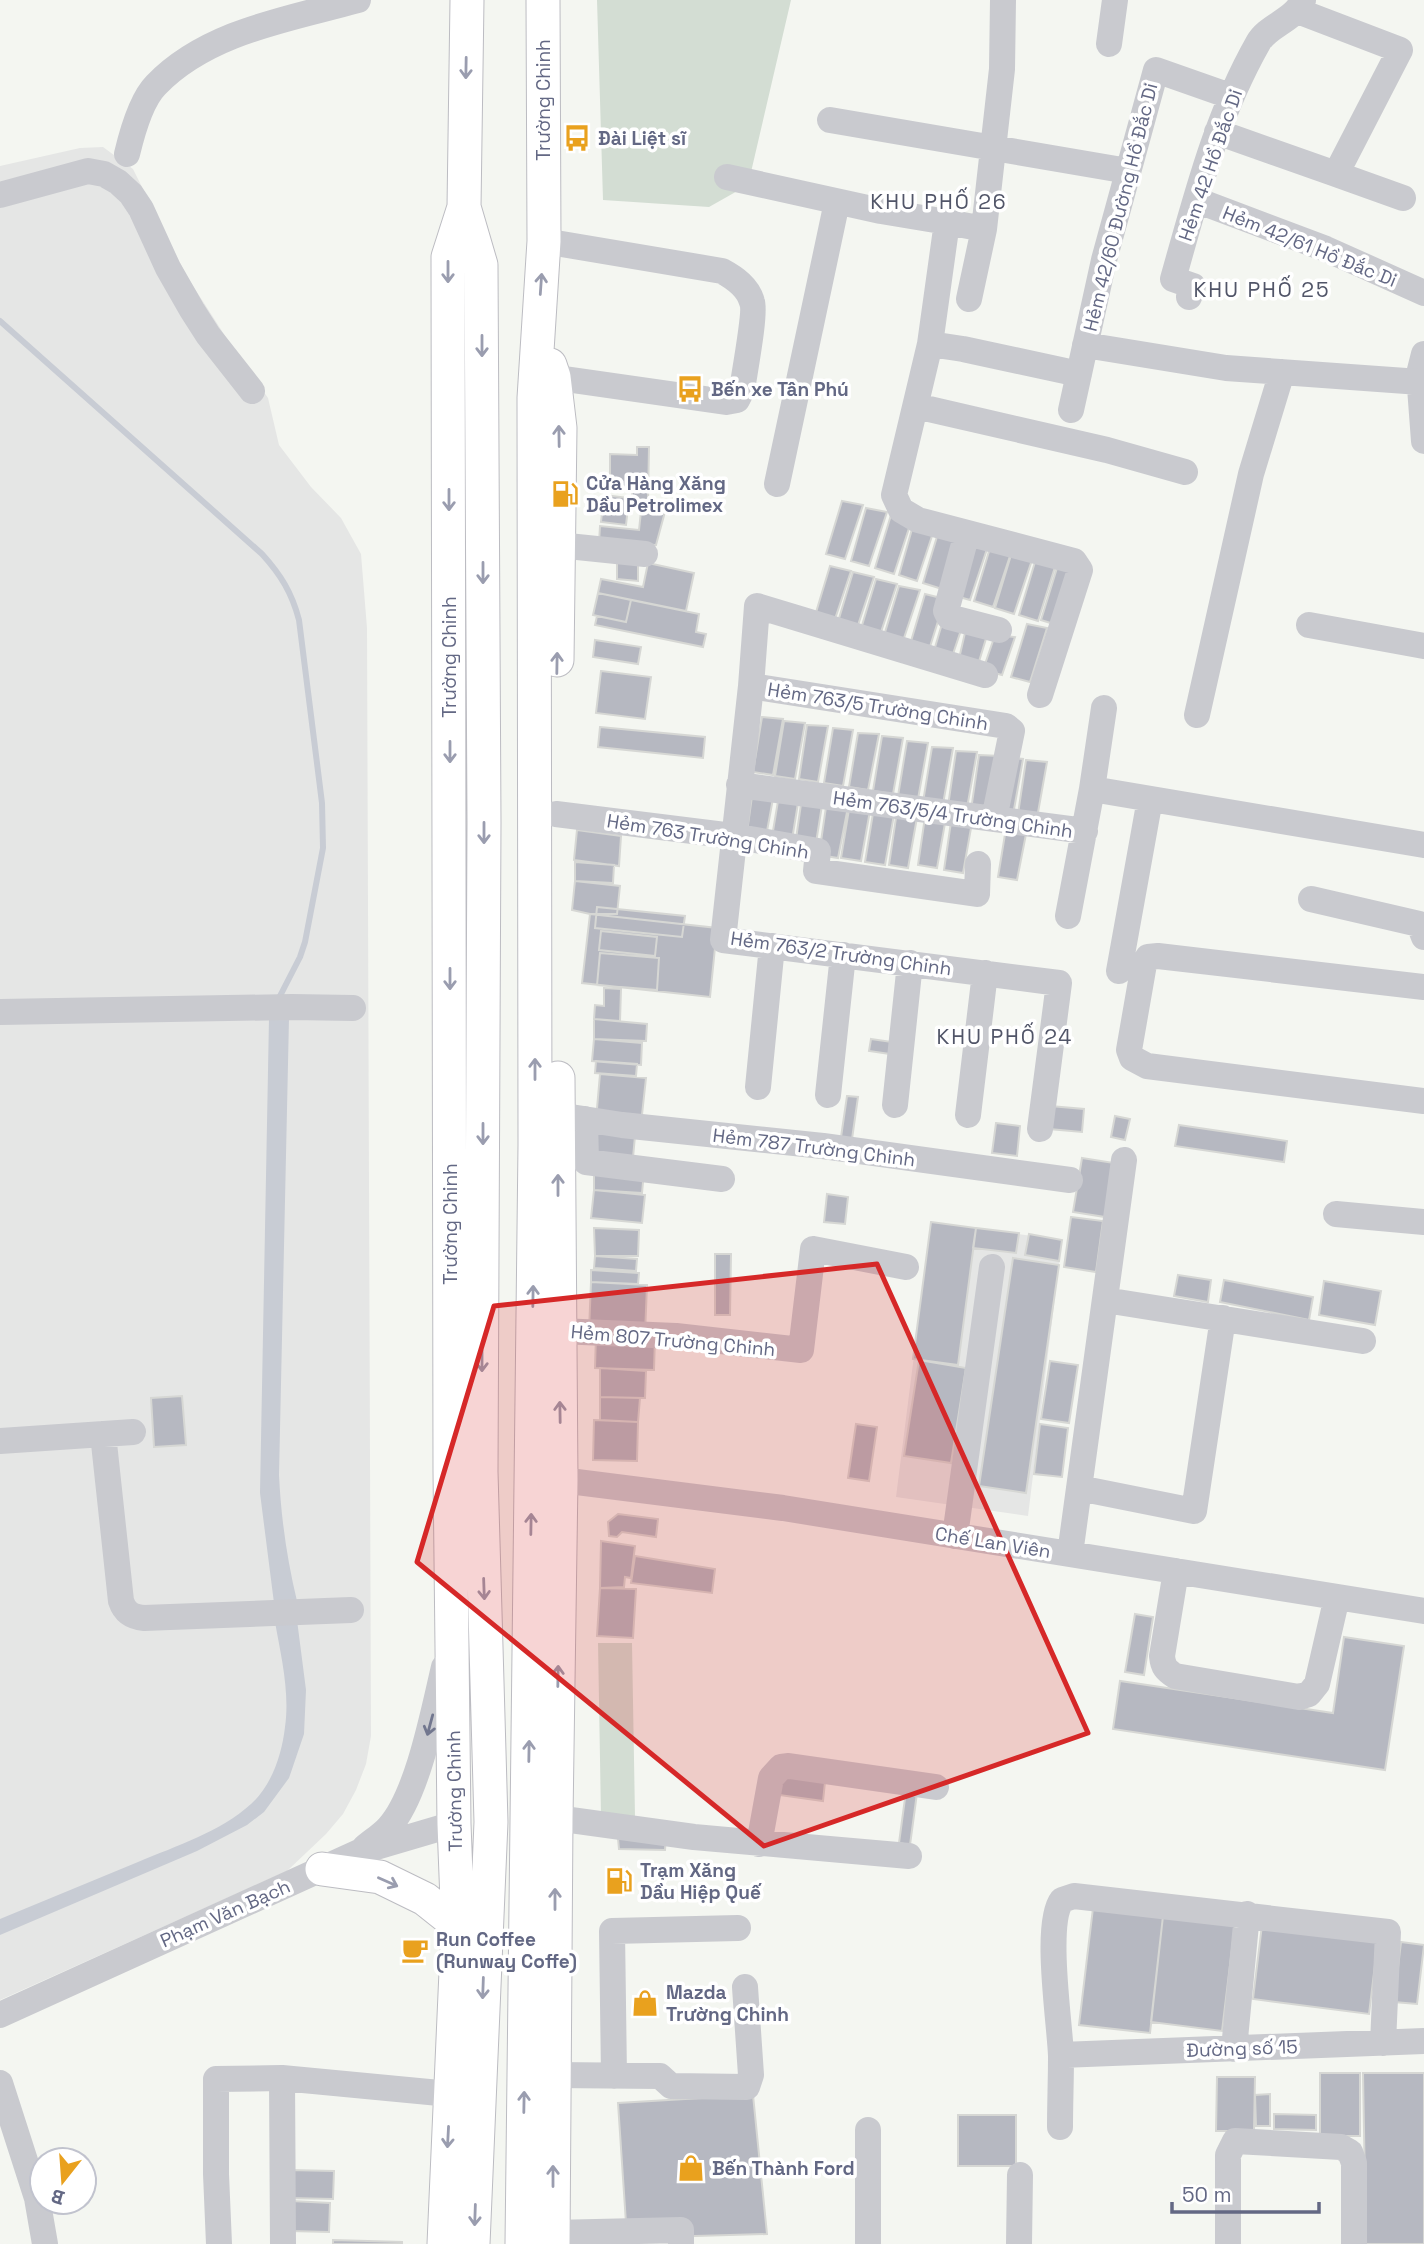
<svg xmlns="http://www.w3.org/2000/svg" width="1424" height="2244" font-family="'Space Grotesk',sans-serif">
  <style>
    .built { fill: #e5e6e5 }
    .green { fill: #d3ddd3 }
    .water { fill: #c8ccd4 }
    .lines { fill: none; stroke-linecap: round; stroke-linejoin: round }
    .stream { stroke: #c8ccd4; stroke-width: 6 }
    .building { fill: #b6b8c1; stroke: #d6d7d4; stroke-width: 2 }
    .major-casing { stroke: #bcbcc2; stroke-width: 35 }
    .minor { stroke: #c9cacf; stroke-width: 26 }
    .major { stroke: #fff; stroke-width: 33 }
    .oneway { stroke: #9a9daf }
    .oneway2 { stroke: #72778f }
    .marked { fill: #d62828; fill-opacity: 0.2; stroke: #d62828; stroke-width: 5; stroke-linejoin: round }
    .labels { text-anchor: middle; stroke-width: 7; stroke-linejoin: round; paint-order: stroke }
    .street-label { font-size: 19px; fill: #636884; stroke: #fff }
    .poi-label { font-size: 19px; font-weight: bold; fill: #636884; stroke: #fff; text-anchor: start }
    .neighbourhood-label { font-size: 21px; letter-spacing: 2px; fill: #515568; stroke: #fff }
  </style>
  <rect width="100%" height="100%" fill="#f4f6f1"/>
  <path class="built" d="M103,147L133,169L186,275L229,342L268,398L279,445L311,487L341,518L361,554L367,628L371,1736L366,1764L356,1790L343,1814L326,1834L287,1871L0,2000V166L80,148Z
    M931,1222L1062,1240L1028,1516L896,1497Z"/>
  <path class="green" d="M597,0H791L748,185L709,207L603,200Z
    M598,1643H632L635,1817H601Z"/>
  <path class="water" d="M269,1018H289L279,1475C281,1517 287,1560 297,1601L274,1603L260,1493Z
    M297,1620L306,1690L304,1734L289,1778L264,1812L247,1825L197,1851L0,1935V1919C46,1900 92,1881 138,1862C176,1846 220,1832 251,1804C272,1785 282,1754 285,1727C290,1692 281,1656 275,1622Z"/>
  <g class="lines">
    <path class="stream" d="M0,321L262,554C281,575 292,593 299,620L322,803L323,848L305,942L300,957L280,996"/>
  </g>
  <path class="building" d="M637,447H649L648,500H632V490H610V454L637,455Z
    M604,495L629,498L626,525L601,522Z
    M842,501L863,505L845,559L826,554Z
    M642,502L666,508L656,545L599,543L600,526L639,530Z
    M866,508L887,512L869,566L851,561Z
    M891,515L912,519L894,574L875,568Z
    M914,522L935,527L917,581L899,575Z
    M939,530L959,534L942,589L923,583Z
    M967,542L988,546L970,600L952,595Z
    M990,548L1011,553L993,607L974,601Z
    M1011,555L1032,560L1014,614L995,608Z
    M617,559L638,560V581L617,579Z
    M1035,562L1055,567L1038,621L1019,615Z
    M648,563L694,573L686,611L598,593L601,579L643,587Z
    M830,566L851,571L833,625L814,619Z
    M1057,568L1077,572L1060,626L1041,620Z
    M853,572L874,577L856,631L837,625Z
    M876,579L897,584L879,638L860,632Z
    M899,586L920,590L902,644L883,639Z
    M598,593L631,600L626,622L593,615Z
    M925,594L945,599L928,653L909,648Z
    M631,600L699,614L696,632L706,634L703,647L595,625L597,616L626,622Z
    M944,617L963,624L951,660L933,654Z
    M967,624L988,632L977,668L958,663Z
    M1027,624L1047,628L1030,682L1011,677Z
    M995,635L1015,637L1002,675L983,670Z
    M595,640L641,647L638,664L593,657Z
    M601,671L651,677L645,719L596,713Z
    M762,717L783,719L773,775L753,772Z
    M784,721L805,723L795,779L775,776Z
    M807,725L828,726L818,782L799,779Z
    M600,727L705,737L703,758L598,747Z
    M833,728L853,730L843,786L824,783Z
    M858,733L879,734L868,790L849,787Z
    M882,736L903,738L893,794L873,791Z
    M907,741L928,743L918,799L898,796Z
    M932,747L953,748L943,804L923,802Z
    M956,751L977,752L967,808L948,806Z
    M979,755L1000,756L990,812L971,810Z
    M1002,757L1023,759L1013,815L994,812Z
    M1026,760L1047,762L1037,818L1018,814Z
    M753,789L774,793L765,842L746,839Z
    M779,795L799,797L791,846L771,843Z
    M802,797L823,799L815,849L795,846Z
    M827,800L849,802L838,858L819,855Z
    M850,803L871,805L861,861L841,858Z
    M874,807L895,809L885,865L865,862Z
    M926,810L947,812L937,868L918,865Z
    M897,811L918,812L908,868L889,865Z
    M952,815L973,817L963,873L944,870Z
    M1007,822L1028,824L1017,880L998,877Z
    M577,830L621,836L619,866L574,860Z
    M575,862L614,865L613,883L575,881Z
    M575,881L620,886L617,914H590L572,910Z
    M597,907L685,916L682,937L595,928Z
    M590,914L717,928L710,997L582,983Z
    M601,931L657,937L655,956L599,950Z
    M600,953L659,958L657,990L597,985Z
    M604,988L621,989L620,1021L594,1019L595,1005L604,1006Z
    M594,1019L647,1024L646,1041L594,1039Z
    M594,1039L642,1043L641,1065L592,1061Z
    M871,1039L899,1043L897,1055L869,1051Z
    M596,1061L637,1064L636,1076L595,1073Z
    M600,1074L646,1078L641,1124L596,1120Z
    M847,1096L858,1097L851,1146L840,1144Z
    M1050,1106L1084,1109L1082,1132L1049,1129Z
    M1115,1116L1130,1119L1125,1140L1111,1137Z
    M996,1123L1020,1126L1017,1156L992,1153Z
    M1179,1125L1287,1141L1284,1162L1175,1146Z
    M597,1131L635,1136L632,1168L594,1163Z
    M1082,1158L1114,1163L1105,1217L1073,1212Z
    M594,1167L644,1172L642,1193L594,1190Z
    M594,1190L645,1195L642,1223L591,1218Z
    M827,1194L848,1197L845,1224L824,1222Z
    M1071,1217L1103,1221L1096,1272L1064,1267Z
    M931,1222L976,1228L958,1365L913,1359Z
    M594,1228L639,1230L638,1256H595Z
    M976,1228L1019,1233L1016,1253L973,1248Z
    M1029,1234L1062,1240L1059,1261L1025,1255Z
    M715,1254H731L730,1315H715Z
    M595,1256L637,1259L636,1271L594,1268Z
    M1013,1258L1059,1265L1026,1493L979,1486Z
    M591,1270L639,1273L638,1284L591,1282Z
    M1178,1275L1211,1280L1208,1302L1174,1296Z
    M1224,1280L1313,1297L1309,1320L1220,1302Z
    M1324,1281L1381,1291L1375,1325L1319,1315Z
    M591,1282L647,1285L645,1334L589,1331Z
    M596,1335L655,1337L654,1370L595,1368Z
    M919,1360L966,1368L951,1463L904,1456Z
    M1050,1361L1078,1365L1069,1423L1041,1419Z
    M600,1368L646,1371L645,1398L600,1397Z
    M182,1396L186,1445L154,1447L151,1398Z
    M600,1397L640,1398L638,1422L600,1420Z
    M594,1420L638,1422L637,1461L593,1460Z
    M856,1424L877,1427L869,1481L848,1478Z
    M1040,1424L1068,1428L1062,1477L1034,1474Z
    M618,1514L658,1519L656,1537L622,1532L617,1537L609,1536L608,1522Z
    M601,1541L635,1546L631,1578L625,1577L624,1587L600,1588Z
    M635,1556L715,1569L712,1593L631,1583Z
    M600,1588L636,1589L633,1638L597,1636Z
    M1135,1614L1153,1617L1144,1675L1125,1672Z
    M1344,1637L1404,1646L1385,1770L1113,1729L1120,1681L1333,1713Z
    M775,1775L825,1782L823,1801L772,1794Z
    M906,1791L917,1793L910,1845L899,1843Z
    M617,1828L666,1836L665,1850L619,1849Z
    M1093,1908L1163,1916L1150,2033L1079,2025Z
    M1163,1916L1235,1924L1222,2031L1151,2022Z
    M1262,1925L1378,1940L1369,2014L1253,1999Z
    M1401,1942L1424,1945L1417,2004L1394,2002Z
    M1320,2073H1360V2136H1320Z
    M1363,2073H1424V2244H1366Z
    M1217,2077H1255L1254,2131H1216Z
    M1270,2094V2126H1256L1255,2095Z
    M753,2095L767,2234L627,2238L618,2103Z
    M1274,2114L1316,2115V2130L1274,2129Z
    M958,2115H1016V2166H958Z
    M288,2170L334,2171L333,2199L288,2198Z
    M291,2201L330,2203L329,2232L290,2231Z
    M333,2240L402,2242V2244H333Z"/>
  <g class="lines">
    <defs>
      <path id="major" d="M467,0L464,207L481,265L484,822L481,1472L491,1822L473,2244
        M550,365L554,377L560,428L557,660
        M322,1869L380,1877L425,1899L469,1934
        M444,2244L458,1926L454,1824L450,1471L448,257L464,207
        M522,2244L535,1145L534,398L544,241L543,0
        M553,2244L556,1818L561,1480L558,1078"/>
    </defs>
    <use href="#major" class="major-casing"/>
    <path class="minor" d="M1003,0L1002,69L984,229L947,222L930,344L894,495L901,510L918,520L1074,561L1080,570L1040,695
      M1298,11L1400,50L1336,174L1403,198
      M1109,44L1115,0
      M830,120L1128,171
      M1217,132L1336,174
      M127,154C132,133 141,100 156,85C208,31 290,19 358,0
      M727,177L881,211L947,222
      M0,195L88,171L104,174L118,182L131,194L141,209L168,268L192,310L208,335L252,391
      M1196,200L1326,249L1424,293
      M1189,297L1193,286L1173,279C1196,198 1216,117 1258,43C1268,25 1294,21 1303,0
      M969,299L984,229
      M930,344L963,349L1079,374
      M1085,345L1226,368L1420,382
      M1424,354L1419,374L1424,441
      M537,375L726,402L737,400L742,390C744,375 756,312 752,302C748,287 735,278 722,271L544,241
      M916,406L1107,450L1185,472
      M1071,410L1104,260L1156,70L1230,96
      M777,484L837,202
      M967,533L946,611L949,617L999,630
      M558,545L645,554
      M1309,625L1424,646
      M985,675L757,606L751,686L723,940L1059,983L1040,1129
      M751,686L1006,726L1012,731L994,819
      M1197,715L1251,474L1282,372
      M739,785L1085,831
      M1092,789L1424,845
      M556,814L733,836L818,851L816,871L977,894L978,864
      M1311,899L1419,924L1424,937
      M1068,916L1092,789L1104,708
      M1119,971L1150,799
      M1424,987L1158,956L1148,957L1144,964L1129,1050L1132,1058L1147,1066L1424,1101
      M0,1012L292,1007L353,1008
      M758,1087L772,946
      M828,1095L843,955
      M895,1105L910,963
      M558,1115L622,1125L823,1146L1070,1180
      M968,1115L985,973
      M585,1119L586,1162L722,1179
      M1336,1214L1424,1222
      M1105,1300L1363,1341
      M559,1331L676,1336L801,1350L813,1249L906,1267
      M103,1434L121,1601C125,1613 132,1617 144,1618L351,1610
      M0,1441L133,1432
      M561,1480L783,1508L1424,1611
      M1079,1488L1194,1511L1223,1318
      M955,1536L992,1267
      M1070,1554L1124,1160
      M1176,1571L1162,1656C1163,1667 1166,1670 1175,1676L1299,1697L1309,1694L1317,1684L1337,1597
      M556,1818L694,1837L909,1856
      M759,1844L771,1778L781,1767L789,1766L936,1787
      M364,1848C372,1841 382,1835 389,1827C418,1795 434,1709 444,1667
      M0,2015L359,1852L454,1824
      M1234,2049L1247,1914
      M1061,2055L1424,2041
      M554,2075L660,2076L671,2086L747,2087L751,2075L745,1987
      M614,2076L612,1931L738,1928
      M282,2078L283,2244
      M0,2083L37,2198L45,2244
      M1060,2127C1060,2104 1061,2080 1061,2056C1060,2024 1044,1923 1062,1900L1074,1896L1388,1932L1383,2043
      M868,2130V2244
      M553,2233L681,2230V2244
      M219,2244L216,2174V2079L282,2078L450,2094
      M1019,2244L1020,2175
      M1228,2244V2155L1235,2141L1341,2147L1350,2152L1354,2163V2244"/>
    <use href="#major" class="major"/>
  </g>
  <defs><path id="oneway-shaft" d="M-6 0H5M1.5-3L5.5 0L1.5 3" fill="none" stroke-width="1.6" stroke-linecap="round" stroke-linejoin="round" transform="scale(1.75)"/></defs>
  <g class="oneway">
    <use href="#oneway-shaft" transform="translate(466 68) rotate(91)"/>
    <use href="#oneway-shaft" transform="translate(448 272) rotate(90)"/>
    <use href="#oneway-shaft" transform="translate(541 284) rotate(-86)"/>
    <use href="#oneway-shaft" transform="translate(482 346) rotate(90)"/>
    <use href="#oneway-shaft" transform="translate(559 436) rotate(-91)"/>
    <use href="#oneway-shaft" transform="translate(449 500) rotate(90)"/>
    <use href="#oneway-shaft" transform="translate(483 573) rotate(90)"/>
    <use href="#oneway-shaft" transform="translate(557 663) rotate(-89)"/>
    <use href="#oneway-shaft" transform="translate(450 752) rotate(90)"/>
    <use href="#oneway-shaft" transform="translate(484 833) rotate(90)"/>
    <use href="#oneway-shaft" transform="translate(450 979) rotate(90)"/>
    <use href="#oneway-shaft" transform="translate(535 1069) rotate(-90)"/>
    <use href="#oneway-shaft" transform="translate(483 1134) rotate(90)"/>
    <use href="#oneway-shaft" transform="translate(558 1185) rotate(-90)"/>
    <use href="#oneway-shaft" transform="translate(533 1296) rotate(-89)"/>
    <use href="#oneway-shaft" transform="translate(482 1361) rotate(90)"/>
    <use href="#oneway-shaft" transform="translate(560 1412) rotate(-91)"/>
    <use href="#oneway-shaft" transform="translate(531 1524) rotate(-89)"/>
    <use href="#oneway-shaft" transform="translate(484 1589) rotate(88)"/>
    <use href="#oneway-shaft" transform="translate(558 1676) rotate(-89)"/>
    <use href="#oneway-shaft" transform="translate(529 1751) rotate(-89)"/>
    <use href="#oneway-shaft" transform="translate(388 1882) rotate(24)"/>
    <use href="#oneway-shaft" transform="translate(555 1899) rotate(-90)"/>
    <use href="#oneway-shaft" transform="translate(483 1988) rotate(92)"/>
    <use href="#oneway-shaft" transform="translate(524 2102) rotate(-89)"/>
    <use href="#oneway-shaft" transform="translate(448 2137) rotate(93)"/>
    <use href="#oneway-shaft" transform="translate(553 2176) rotate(-90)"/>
    <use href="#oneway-shaft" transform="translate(475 2215) rotate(92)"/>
  </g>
  <use class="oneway2" href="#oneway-shaft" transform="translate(430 1725) rotate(105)"/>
  <path class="marked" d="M877,1264L1088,1733L764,1846L417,1562L494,1306Z"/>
  <defs>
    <symbol id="bus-bare" viewBox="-9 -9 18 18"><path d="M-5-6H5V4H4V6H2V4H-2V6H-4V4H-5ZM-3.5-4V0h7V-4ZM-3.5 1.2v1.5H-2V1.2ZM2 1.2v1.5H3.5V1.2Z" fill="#e9a11e" stroke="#fff" stroke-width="2.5" paint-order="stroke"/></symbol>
    <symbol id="fuel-bare" viewBox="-9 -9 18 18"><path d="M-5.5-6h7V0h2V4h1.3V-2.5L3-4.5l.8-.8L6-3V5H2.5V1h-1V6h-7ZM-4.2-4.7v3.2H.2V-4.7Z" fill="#e9a11e" stroke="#fff" stroke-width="2.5" paint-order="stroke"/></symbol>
    <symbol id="cafe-bare" viewBox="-9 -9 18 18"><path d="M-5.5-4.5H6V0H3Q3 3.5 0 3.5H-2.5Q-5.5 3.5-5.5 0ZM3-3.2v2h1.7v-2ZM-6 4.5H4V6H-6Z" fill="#e9a11e" stroke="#fff" stroke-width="2.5" paint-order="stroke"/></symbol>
    <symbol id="shop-bare" viewBox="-9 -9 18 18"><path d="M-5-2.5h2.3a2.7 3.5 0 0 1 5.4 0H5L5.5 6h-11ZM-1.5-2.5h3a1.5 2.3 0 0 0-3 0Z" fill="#e9a11e" stroke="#fff" stroke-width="2.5" paint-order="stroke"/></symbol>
  </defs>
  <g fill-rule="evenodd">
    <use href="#bus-bare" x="558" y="119" width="38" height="38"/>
    <use href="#bus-bare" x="671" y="370" width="38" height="38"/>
    <use href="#fuel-bare" x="546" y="475" width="38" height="38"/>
    <use href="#fuel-bare" x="600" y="1862" width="38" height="38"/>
    <use href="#cafe-bare" x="396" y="1931" width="38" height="38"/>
    <use href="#shop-bare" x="626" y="1984" width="38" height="38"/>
    <use href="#shop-bare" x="672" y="2149" width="38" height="38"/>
  </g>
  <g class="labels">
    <g class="street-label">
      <text transform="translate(543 100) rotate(-90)" y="7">Trường Chinh</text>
      <text transform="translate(1210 165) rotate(-71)" y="7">Hẻm 42 Hồ Đắc Di</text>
      <text transform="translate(1120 207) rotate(-76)" y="7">Hẻm 42/60 Đường Hồ Đắc Di</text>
      <text transform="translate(1310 246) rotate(22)" y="7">Hẻm 42/61 Hồ Đắc Di</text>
      <text transform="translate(449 657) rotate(-90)" y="7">Trường Chinh</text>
      <text transform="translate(878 706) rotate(9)" y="7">Hẻm 763/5 Trường Chinh</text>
      <text transform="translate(953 814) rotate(8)" y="7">Hẻm 763/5/4 Trường Chinh</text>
      <text transform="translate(708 836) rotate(9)" y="7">Hẻm 763 Trường Chinh</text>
      <text transform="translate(841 953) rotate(8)" y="7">Hẻm 763/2 Trường Chinh</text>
      <text transform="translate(814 1147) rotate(7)" y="7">Hẻm 787 Trường Chinh</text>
      <text transform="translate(450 1224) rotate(-90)" y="7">Trường Chinh</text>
      <text transform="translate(673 1340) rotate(5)" y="7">Hẻm 807 Trường Chinh</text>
      <text transform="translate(993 1542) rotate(9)" y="7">Chế Lan Viên</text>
      <text transform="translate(454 1791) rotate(-91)" y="7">Trường Chinh</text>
      <text transform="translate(225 1913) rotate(-24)" y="7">Phạm Văn Bạch</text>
      <text transform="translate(1242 2048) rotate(-2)" y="7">Đường số 15</text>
    </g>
    <g class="poi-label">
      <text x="598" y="145">Đài Liệt sĩ</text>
      <text x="711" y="396">Bến xe Tân Phú</text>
      <text x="586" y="490">Cửa Hàng Xăng<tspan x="586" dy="22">Dầu Petrolimex</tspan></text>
      <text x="640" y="1877">Trạm Xăng<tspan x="640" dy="22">Dầu Hiệp Quế</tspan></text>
      <text x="436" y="1946">Run Coffee<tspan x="436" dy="22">(Runway Coffe)</tspan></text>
      <text x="666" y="1999">Mazda<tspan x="666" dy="22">Trường Chinh</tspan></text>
      <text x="712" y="2175">Bến Thành Ford</text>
    </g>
    <g class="neighbourhood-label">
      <text x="939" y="209">KHU PHỐ 26</text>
      <text x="1262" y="297">KHU PHỐ 25</text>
      <text x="1005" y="1044">KHU PHỐ 24</text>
    </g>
  </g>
  <g transform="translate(63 2181) rotate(197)"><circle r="33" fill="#ffffff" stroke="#c1c3ce" stroke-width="2"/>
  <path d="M0-5L12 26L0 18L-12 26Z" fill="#e9a11e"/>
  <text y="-10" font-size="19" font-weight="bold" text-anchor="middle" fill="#636884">B</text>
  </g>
  <path d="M1172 2202v10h147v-10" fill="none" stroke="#636884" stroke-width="3.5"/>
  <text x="1182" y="2202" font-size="21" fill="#636884" stroke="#ffffff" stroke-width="5" paint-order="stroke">50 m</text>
</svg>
